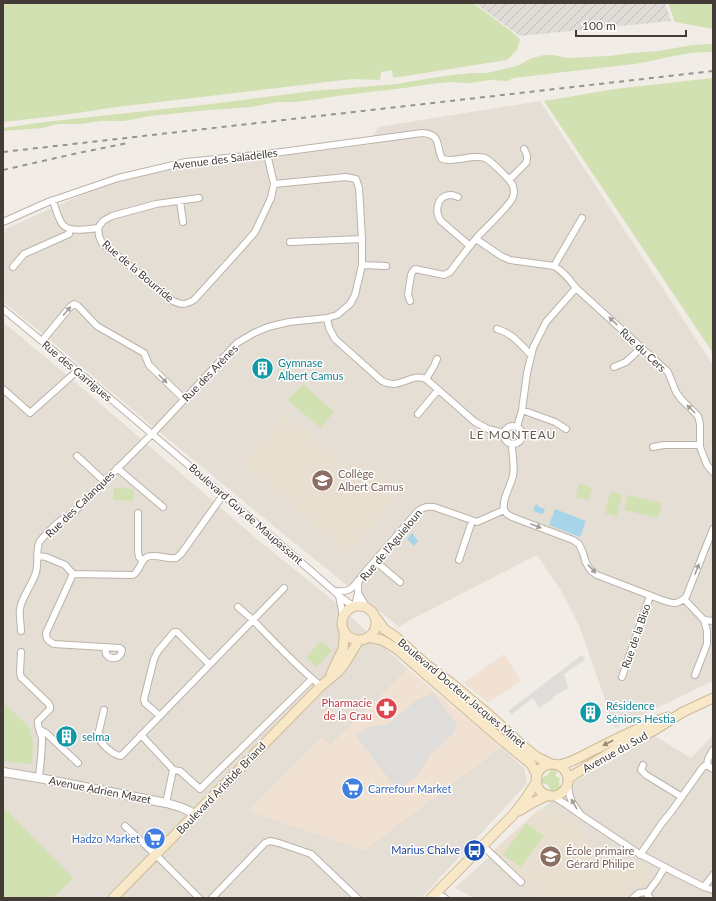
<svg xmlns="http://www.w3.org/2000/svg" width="716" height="901" font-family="Lato,sans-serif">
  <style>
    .residential { fill: #e4ded4 }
    .commercial { fill: #f1e1d2 }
    .industrial { fill: url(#industrial-furrows) }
    .education { fill: #e9dfd1 }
    .green { fill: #d1e1b2 }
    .parking { fill: #dfddda }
    .water { fill: #a7d4e8 }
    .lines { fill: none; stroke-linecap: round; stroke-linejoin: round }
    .minor-casing { stroke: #bbb3a9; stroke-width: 8 }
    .tertiary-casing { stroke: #bbb3a9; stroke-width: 10 }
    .secondary-casing { stroke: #ccba99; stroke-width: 11 }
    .minor { stroke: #fff; stroke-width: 6 }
    .tertiary { stroke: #fff; stroke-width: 8 }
    .secondary { stroke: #f9e8c8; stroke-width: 9 }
    .rail { stroke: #949494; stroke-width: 2; stroke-dasharray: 5 5; stroke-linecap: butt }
    .oneway { fill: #a19e9a }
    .oneway2 { fill: #958978 }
    .labels { text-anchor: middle; stroke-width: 3; stroke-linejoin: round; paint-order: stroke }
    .street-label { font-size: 11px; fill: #433c36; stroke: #fff }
    .culture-label { font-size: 11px; fill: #0d838f; stroke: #fff; text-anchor: start }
    .education-label { font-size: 11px; fill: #785e54; stroke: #fff; text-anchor: start }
    .health-label { font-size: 11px; fill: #be3a42; stroke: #fff; text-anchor: end }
    .shop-label { font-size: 11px; fill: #366cbe; stroke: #fff; text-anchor: start }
    .transit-label { font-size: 11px; fill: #164399; stroke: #fff; text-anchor: end }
    .neighbourhood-label { font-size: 12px; letter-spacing: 1px; fill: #64594e; stroke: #fff }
  </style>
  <defs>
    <pattern id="industrial-furrows" width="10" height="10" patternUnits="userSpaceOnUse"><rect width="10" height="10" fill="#e0dbd7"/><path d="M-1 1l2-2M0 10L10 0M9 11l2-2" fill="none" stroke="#c1bdb9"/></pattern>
  </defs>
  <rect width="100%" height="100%" fill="#f1ece6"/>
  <path class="residential" d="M540,101L713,365V681L615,728L579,625L562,592L537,555L414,618L399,627L292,541L152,426L37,329L3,302V230L86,193L116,183L138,177L176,169L369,145L378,127Z
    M3,322L74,381L258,540L329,597L408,669L331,746L321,738L249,811L364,850L501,747L524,768L527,782L524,787L421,898H3Z
    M713,735V898H475L455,888L542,809L576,781L655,736L691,758Z"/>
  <path class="commercial" d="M504,654L521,681L488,703L464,683Z
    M408,669L501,747L364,850L249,811L321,738L332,746Z"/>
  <path class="industrial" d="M475,3H665L671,21L520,36Z"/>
  <path class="education" d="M286,415L350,468L358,460L399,492L349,555L243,463Z
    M538,810H543L574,822L580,827L585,838L590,845L598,853L610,860L619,861H635L643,865L647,868L651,873V879L648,884L642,888H637L631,886L629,890L637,898H539L492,852Z"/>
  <path class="green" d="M3,3H473L511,31L520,39L517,50L507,60L393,78L392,70L381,72L380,80L352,79L117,107L56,116L3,122Z
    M668,3H713V29L675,22Z
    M713,44V52C686,51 661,60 634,64L513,78L508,81L490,80L470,83L450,82L431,84L404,88L344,95L312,100L295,102H277L252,107L209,110L150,116L124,121H101L81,124H57L43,128L3,131V128L44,122L211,104L313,91L398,84L413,81L452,75L472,73H487L517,66L532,58L544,55H553L567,58L609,56L632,53L659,51L692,45Z
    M713,78V353L544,101L615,89Z
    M303,384L334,412L320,428L288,400Z
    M579,484L592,488L589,500L576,497Z
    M114,488L134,489L133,501L113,500Z
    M611,492L621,495L622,496L617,515L616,516L605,513V512L610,493Z
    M628,495L662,503L658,518L624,510Z
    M321,641L332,650L317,667L306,657Z
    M3,702L29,727L33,744L32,764L3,761Z
    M551,769L556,770L557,773L555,776L560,778L559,783V786L561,787L555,791L550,790C549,784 548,785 542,783V778L548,775Z
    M3,807L73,878L53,898H3Z
    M526,823L544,836L521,867L503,855Z"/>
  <path class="parking" d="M582,655L585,660L568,671V672L564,674L568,688L553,697V699L539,708L533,698L512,714L508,711Z
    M433,693L457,724L453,734L430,755L423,768L414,778L398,791L356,736L368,727L386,725L404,711L412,703L416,700Z"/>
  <path class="water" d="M536,504L538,505L537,506L545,509L543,514L533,511Z
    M555,509L586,521L580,537L549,525Z
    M412,533L418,541L414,546L407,539Z"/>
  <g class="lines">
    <defs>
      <path id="minor" d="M509,180L526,163C528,157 527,154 524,149
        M458,197C455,196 453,195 451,195C437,195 434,212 441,221L470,246
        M53,200C55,207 58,219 63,225C71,233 87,229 98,228L99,236L102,243L173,301C182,305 185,305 194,300L242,247L255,232L271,198L274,184L267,154
        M180,201L183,222
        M3,222L48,202L118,178L186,162L267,154L422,133C442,134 436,147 442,159C456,163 471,154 485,158C491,161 511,180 513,186C514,189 514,194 513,197C510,205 487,227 480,234C469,246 460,259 450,272L444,275L415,269L413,271L411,275L408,294L410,301
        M98,228L103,221L112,216L156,204L199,198
        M476,239L501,256L510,260L554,266C563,271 569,279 576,288L668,372L676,392L681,399L698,416L700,424V447L707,465L713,472
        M290,242L362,239
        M362,265L386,266
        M554,266L582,218
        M13,267L24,254L69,234L70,229
        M3,309C115,401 225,496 334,591L339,596L353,606
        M327,318L329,328L335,339L382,381C401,391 410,372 426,379L475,422L488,429L504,433
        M497,329C512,333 520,344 531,355
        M42,341L70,307L74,304L78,306L97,326L144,353L149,365L184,399
        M614,367L626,362L641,348
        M426,379L434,366L437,359
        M3,389L30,413L77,371
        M522,410L555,422L566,429
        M418,414L438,390
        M504 435a9 9 0 1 1 18 0a9 9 0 1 1-18 0Z
        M517,427L522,410L527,373L533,348L546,322L576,288
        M653,447L664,445H700
        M77,456L104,481
        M117,468L163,507
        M504,510L507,514L512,517L573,540L579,544L583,553L586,563L591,571L597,575L662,600C674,604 677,605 686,597L713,529
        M138,513V552L139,557L143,561
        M38,556L46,557L65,565L73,574
        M459,560L472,521
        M375,561L400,582
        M334,591C346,592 351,591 358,581
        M358,593L366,607
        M339,596L343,616
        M684,599L704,620L707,631V644L695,675
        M355,606L358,593V586L359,580L366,571L418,511C424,507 427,506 434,507L477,522L504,510C502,498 510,488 513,476C515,466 512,455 512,445
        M238,607L253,620L284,588
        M704,620L713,621
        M21,631C21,624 19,616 20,609C21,598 33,584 36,572C39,562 35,550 40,541C43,537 56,524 60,521C64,517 69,516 73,513L152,434L237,343L254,333L268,327L289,322L327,318L337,315L350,304L355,295L362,265V239L359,188L356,179L346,177L274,184
        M105,647L106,654C111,661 121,659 122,650L120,648L54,644C48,641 46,639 46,633L73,574L133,575C140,571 140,561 147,557C155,553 167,560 176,558C178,557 179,555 181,554L223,495
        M21,652L20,673L21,677L49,704L50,707V709L38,721C37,727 41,733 42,739C42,752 40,765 39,778
        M622,677L650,596
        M104,710L98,735C99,743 113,755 121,756L253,620C275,643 296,666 321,686
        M160,716L145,703L144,699L154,659L158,651L174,632H177L209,664
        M40,730L46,733L78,763
        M141,735L170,766L173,770L166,803
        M643,765L641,770L646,775L682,797
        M707,765L708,759L713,750
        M173,770L180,771L200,789L312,679
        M551,795L567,805L581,815C572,803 569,799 568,784
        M581,815L638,853L678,874L704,887L713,890
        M125,826L156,855L199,898
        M483,846L521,882
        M640,855L662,823L671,812L703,767L707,765L713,769
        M704,887L713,875
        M436,893L445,898
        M212,898L265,843L270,841L279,843L311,854L357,898
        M633,898L639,893L648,892
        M650,898L648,897V892L657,880L665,867"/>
      <path id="tertiary" d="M3,772L39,778L166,803C177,806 186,808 195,815"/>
      <path id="secondary" d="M342 623a17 17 0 1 1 34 0a17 17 0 1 1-34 0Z
        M377,619L384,629L396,637L427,665L450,682L494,719L523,746L537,757L551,764
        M368,637L382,640L397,649L497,736L531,764L535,771L537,777
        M331,674L343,649L344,640V631
        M536 780a16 16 0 1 1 32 0a16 16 0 1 1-32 0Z
        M559,765C574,762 583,755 596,749C620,737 643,725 668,717
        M568,779L575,774L616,749L653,731L683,712L713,698
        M519,811L532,803L548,795
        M113,898L321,686L339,671L345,663L359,640
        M431,898L513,815L526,798L537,781"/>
    </defs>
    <use href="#minor" class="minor-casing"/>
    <use href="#tertiary" class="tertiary-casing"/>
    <use href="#secondary" class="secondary-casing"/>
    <use href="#minor" class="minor"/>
    <use href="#tertiary" class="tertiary"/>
    <use href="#secondary" class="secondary"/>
    <path class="rail" d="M3,152L713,71
      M3,170L78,153L128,143"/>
  </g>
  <defs><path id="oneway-solid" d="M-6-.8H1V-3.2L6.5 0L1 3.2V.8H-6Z"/></defs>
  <g class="oneway">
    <use href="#oneway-solid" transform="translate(67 311) rotate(-49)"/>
    <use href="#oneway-solid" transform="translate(613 321) rotate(-137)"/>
    <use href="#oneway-solid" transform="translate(163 379) rotate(45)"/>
    <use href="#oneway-solid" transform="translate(691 409) rotate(-135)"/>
    <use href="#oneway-solid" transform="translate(536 526) rotate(21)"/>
    <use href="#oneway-solid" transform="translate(592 569) rotate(47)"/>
    <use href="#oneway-solid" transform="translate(697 569) rotate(-69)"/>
    <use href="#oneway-solid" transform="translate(574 804) rotate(-120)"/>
  </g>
  <use class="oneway2" href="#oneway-solid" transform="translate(608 743) rotate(153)"/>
  <defs>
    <symbol id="building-disc" viewBox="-11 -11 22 22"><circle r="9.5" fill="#0f9aa8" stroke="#fff"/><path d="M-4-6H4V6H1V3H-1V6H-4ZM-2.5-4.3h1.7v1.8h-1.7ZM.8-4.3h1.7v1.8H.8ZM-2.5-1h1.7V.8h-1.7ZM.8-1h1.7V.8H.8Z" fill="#fff"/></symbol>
    <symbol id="school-disc" viewBox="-11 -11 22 22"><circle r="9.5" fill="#8d6e63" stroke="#fff"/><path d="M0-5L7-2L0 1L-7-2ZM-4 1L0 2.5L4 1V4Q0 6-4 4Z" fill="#fff"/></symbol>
    <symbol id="pharmacy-disc" viewBox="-11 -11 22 22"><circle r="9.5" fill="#e0444e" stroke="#fff"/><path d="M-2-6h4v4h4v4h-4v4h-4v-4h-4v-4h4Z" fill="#fff"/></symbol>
    <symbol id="supermarket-disc" viewBox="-11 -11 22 22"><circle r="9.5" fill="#3f7fe0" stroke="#fff"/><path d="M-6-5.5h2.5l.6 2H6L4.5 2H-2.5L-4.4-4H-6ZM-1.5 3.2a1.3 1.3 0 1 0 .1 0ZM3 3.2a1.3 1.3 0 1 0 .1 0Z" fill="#fff"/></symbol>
    <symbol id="bus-disc" viewBox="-11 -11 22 22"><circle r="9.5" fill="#1a4fb4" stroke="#fff"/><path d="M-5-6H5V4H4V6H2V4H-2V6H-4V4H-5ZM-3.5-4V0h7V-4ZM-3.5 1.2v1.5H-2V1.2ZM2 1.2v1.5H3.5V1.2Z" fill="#fff"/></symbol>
  </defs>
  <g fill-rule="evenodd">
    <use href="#building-disc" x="250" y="356" width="25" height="25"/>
    <use href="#school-disc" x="310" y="468" width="25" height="25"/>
    <use href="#pharmacy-disc" x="374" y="696" width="25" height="25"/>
    <use href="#building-disc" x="578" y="700" width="25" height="25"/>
    <use href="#building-disc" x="54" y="724" width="25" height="25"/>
    <use href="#supermarket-disc" x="340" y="776" width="25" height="25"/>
    <use href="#supermarket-disc" x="142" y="826" width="25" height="25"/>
    <use href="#bus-disc" x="462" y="838" width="25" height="25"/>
    <use href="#school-disc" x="538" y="844" width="25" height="25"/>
  </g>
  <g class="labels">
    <g class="street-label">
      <text transform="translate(225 159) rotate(-7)" y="4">Avenue des Saladelles</text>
      <text transform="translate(138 271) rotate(40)" y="4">Rue de la Bourride</text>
      <text transform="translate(643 350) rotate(43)" y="4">Rue du Cers</text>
      <text transform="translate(77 371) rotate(40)" y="4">Rue des Garrigues</text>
      <text transform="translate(210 373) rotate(-46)" y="4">Rue des Arènes</text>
      <text transform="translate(80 504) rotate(-44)" y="4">Rue des Calanques</text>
      <text transform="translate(246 514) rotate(41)" y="4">Boulevard Guy de Maupassant</text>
      <text transform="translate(391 545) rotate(-50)" y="4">Rue de l'Aguieloun</text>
      <text transform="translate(636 636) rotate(-71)" y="4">Rue de la Biso</text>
      <text transform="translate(462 693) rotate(40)" y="4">Boulevard Docteur Jacques Minet</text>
      <text transform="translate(615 752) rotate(-29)" y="4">Avenue du Sud</text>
      <text transform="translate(221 788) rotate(-46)" y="4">Boulevard Aristide Briand</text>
      <text transform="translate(100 790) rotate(11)" y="4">Avenue Adrien Mazet</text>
    </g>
    <g class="culture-label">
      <text x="278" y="367">Gymnase<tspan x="278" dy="13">Albert Camus</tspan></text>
      <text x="606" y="710">Résidence<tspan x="606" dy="13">Séniors Hestia</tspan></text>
      <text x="82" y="741">selma</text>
    </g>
    <g class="education-label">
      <text x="338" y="478">Collège<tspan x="338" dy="13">Albert Camus</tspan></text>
      <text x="566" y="855">École primaire<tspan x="566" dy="13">Gérard Philipe</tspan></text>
    </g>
    <g class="health-label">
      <text x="372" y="707">Pharmacie<tspan x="372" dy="13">de la Crau</tspan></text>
    </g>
    <g class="shop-label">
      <text x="368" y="793">Carrefour Market</text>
      <text x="140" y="843" text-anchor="end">Hadzo Market</text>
    </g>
    <g class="transit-label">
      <text x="460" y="854">Marius Chalve</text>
    </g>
    <g class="neighbourhood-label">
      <text x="513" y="439">LE MONTEAU</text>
    </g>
  </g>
  <rect width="716" height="901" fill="none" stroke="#433c36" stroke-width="8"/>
  <path d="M576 30v6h110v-6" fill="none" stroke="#433c36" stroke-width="2"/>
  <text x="582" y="30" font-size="12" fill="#433c36" stroke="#ffffff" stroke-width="3" paint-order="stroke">100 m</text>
</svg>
